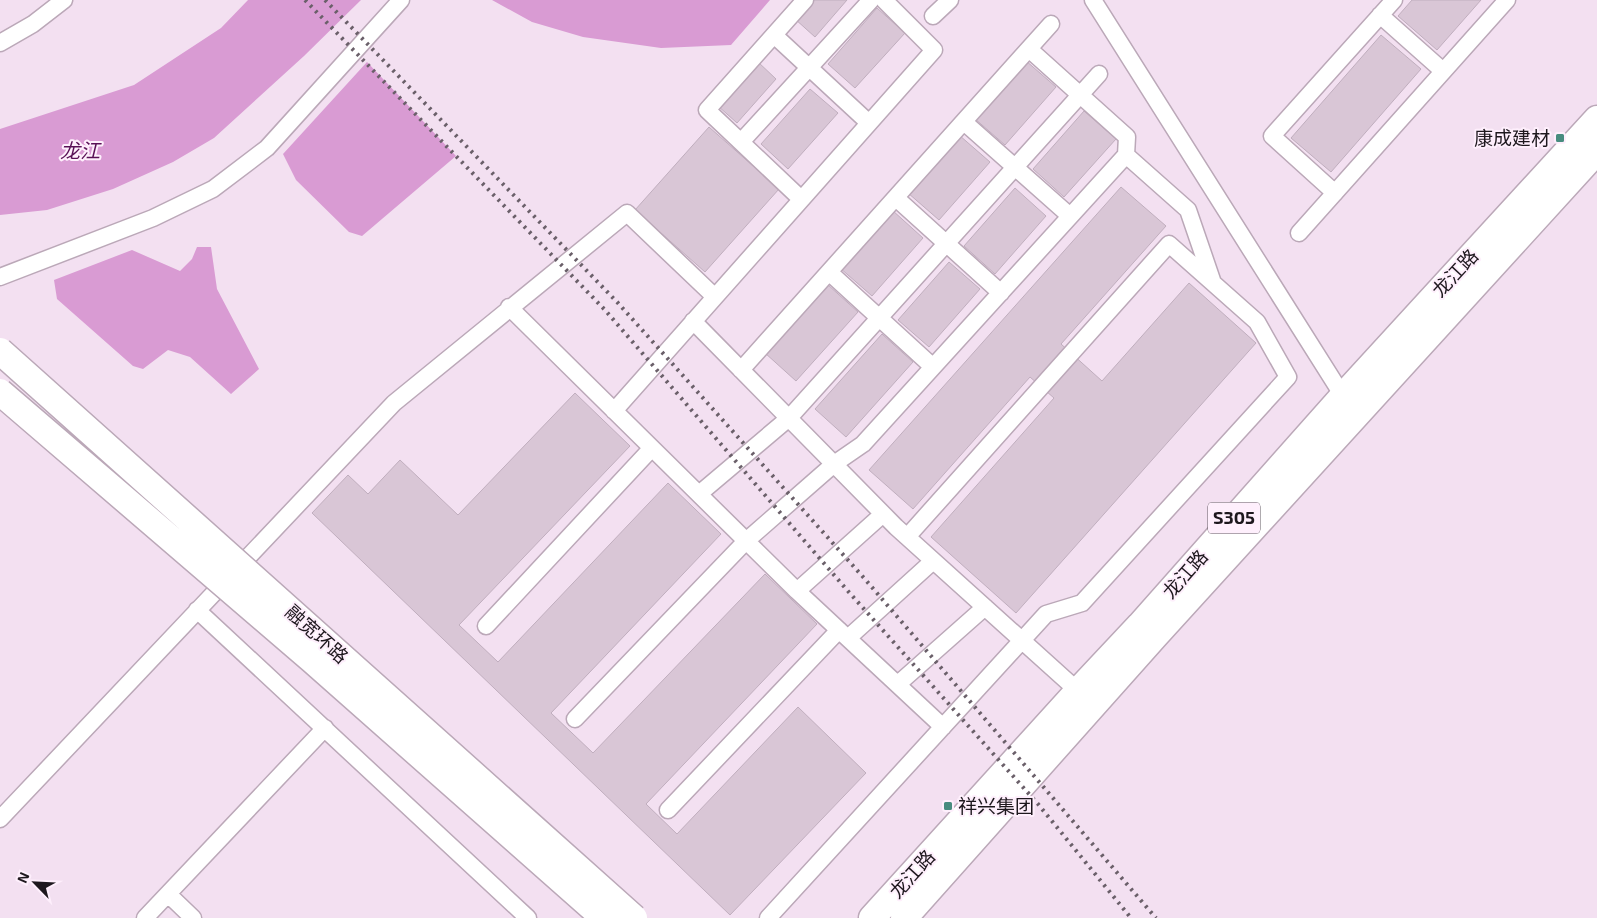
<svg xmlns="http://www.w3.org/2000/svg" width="1597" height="918" font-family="'Exo 2','Noto Sans SC',sans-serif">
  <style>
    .water { fill: #d99bd3 }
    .building { fill: #d9c6d6; stroke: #c0aebe }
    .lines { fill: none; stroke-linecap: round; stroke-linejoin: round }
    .street-casing { stroke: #bba8b8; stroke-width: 19 }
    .primary-casing { stroke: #bba8b8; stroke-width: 29 }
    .street { stroke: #fff; stroke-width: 16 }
    .primary { stroke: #fff; stroke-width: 26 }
    .rail { stroke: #6a5f69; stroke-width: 4; stroke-dasharray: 2.5 5; stroke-linecap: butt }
    .primary-bridge-casing { stroke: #bba8b8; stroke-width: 29; stroke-linecap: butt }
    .primary-bridge { stroke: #fff; stroke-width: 26 }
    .poi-dot { fill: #488c7f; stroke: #feeffc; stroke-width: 2 }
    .labels { text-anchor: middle; stroke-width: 4; stroke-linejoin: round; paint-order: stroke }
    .shield { fill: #feeffc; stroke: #615861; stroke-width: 1 }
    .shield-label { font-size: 18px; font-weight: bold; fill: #1e181e }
    .poi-label { font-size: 19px; fill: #1e181e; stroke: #feeffc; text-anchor: end }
    .street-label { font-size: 19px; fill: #1e181e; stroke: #feeffc }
    .water-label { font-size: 20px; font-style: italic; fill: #591056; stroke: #feeffc }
  </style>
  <rect width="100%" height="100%" fill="#f3e0f1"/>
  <path class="water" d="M248,0H361L304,56L214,138L173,162L113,189L47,210L0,215V129L134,85L221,28Z
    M492,0H770L731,45L661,48L583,37L532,22Z
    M367,62L456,156L362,236L349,232L296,180L283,154Z
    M197,247H211L217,289L259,369L231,394L190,357L168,350L143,369L133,366L57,299L54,280L132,250L180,271L192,259Z"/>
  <path class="building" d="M812,0H847L815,37L795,19Z
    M1412,0H1481L1437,50L1398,16Z
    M877,8L905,33L855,88L828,64Z
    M1381,35L1421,69L1331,172L1291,138Z
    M1025,60L1056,87L1005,145L974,118Z
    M757,61L776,79L737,123L718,106Z
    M810,89L838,113L788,169L761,144Z
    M1084,111L1116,139L1064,197L1033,169Z
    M709,127L779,189L705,272L635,210Z
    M959,135L990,162L939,220L908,193Z
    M1121,187L1166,226L1061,344L1102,381L1189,283L1256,343L1016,613L931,537L1054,398L1030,377L913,509L869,470Z
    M1015,188L1046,216L995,274L964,246Z
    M892,210L923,238L872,296L840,268Z
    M949,262L980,289L929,347L898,320Z
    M827,284L858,312L796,381L765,353Z
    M882,334L913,362L846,437L815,409Z
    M575,393L630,446L459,625L498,662L668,483L721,534L551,713L593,753L765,574L817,624L646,804L677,834L798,707L866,773L730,915L312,513L348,475L368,494L400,460L458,515Z"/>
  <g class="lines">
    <defs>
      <path id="street" d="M1093,0L1343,396
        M1380,15L1443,71
        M933,16L950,0
        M774,35L869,123
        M0,43L33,24L64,0
        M1029,49L1127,137L1126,155L1188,210L1212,280
        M964,122L1070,216
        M741,142L871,0
        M1335,193L1272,136L1394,0
        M896,198L1001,293
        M801,199L707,110L805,0
        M1299,233L1507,0
        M829,272L933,367
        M0,277L153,218L213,189L267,148L401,0
        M509,307L797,591L943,727
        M693,321L896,527L1078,691
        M741,370L1051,24
        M614,411L934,50L884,0
        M699,494L789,418L1099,74
        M797,591L883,514
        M197,610L528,918
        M486,626L651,449
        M848,638L933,561
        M898,684L985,607
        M575,719L746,541L834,464L863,444L1126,155
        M668,810L839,630
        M0,819L394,403L627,213L715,297
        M168,894L193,918
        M145,918L325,728
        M768,918L1046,614L1082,603L1288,377L1257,322L1169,244L907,537"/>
      <path id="primary" d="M872,918L1078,691L1140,625L1343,396L1597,119
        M904,918L1154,637L1597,151"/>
    </defs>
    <use href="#street" class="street-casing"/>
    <use href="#primary" class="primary-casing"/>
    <use href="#street" class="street"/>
    <use href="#primary" class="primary"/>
    <path class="rail" d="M305,0L605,310L847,590L1038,804L1131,918
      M325,0L618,303L864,578L1156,918"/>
    <defs>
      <path id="primary-bridge" d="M0,351L634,918
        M0,392L312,660L604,918"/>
    </defs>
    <use href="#primary-bridge" class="primary-bridge-casing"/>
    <use href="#primary-bridge" class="primary-bridge"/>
  </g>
  <g class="poi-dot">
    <rect x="1555" y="133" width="10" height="10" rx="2.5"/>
    <rect x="943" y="801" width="10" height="10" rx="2.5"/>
  </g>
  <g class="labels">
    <rect class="shield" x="1208" y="502.5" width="52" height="31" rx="4"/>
    <g class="shield-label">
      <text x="1234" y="524">S305</text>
    </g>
    <g class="poi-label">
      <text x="1550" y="145">康成建材</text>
      <text x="958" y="813" text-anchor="start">祥兴集团</text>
    </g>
    <g class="street-label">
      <text transform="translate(1455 273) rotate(-47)" y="7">龙江路</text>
      <text transform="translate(1185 574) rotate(-49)" y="7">龙江路</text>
      <text transform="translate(317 634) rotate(42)" y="7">融宽环路</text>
      <text transform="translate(912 874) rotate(-48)" y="7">龙江路</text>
    </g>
    <g class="water-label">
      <text x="80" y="158">龙江</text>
    </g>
  </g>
  <g transform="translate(35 883) rotate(294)" stroke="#feeffc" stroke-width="4" paint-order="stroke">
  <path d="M0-4L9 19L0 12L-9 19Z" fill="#1e181e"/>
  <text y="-8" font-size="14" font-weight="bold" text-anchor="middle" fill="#1e181e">N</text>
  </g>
</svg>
